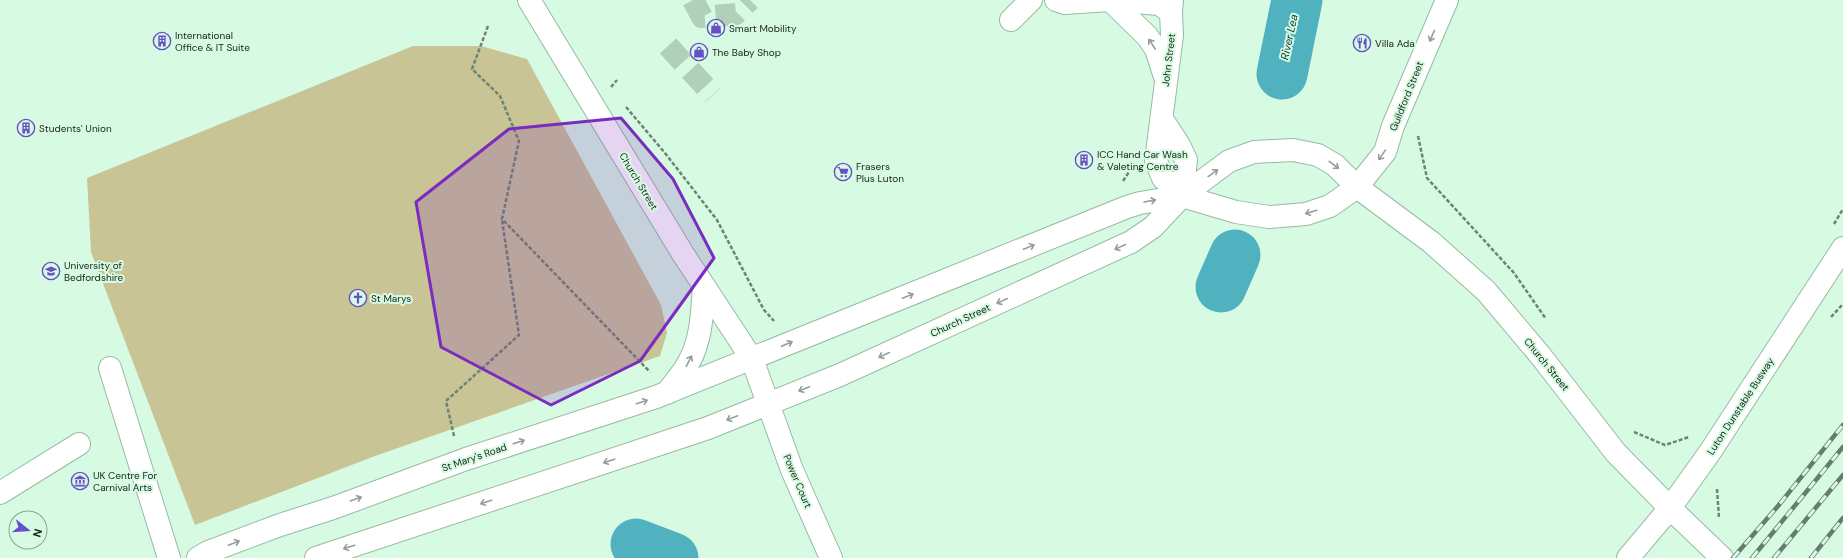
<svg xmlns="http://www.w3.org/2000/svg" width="1843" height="558" font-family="'DM Sans',sans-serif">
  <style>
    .green { fill: #c8c495 }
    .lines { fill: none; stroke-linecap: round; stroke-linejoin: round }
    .river { stroke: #50b1bf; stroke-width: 51 }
    .minor-tunnel { stroke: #b0d0ba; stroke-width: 22; stroke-dasharray: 22 11; stroke-linecap: butt }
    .minor-casing { stroke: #97baa3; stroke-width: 24 }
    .path { stroke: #6d8474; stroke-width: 2.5; stroke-dasharray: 4 2; stroke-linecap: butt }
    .minor { stroke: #fff; stroke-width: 22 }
    .rail-casing { stroke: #667d6d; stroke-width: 4.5 }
    .rail { stroke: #d7fbe2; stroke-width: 3; stroke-dasharray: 9; stroke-linecap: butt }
    .oneway { stroke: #969c98 }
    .marked { fill: #7b2cbf; fill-opacity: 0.2; stroke: #7b2cbf; stroke-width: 3; stroke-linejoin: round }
    .labels { text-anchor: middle; stroke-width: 4; stroke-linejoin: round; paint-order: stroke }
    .poi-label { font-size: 10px; fill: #16231a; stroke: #d7fbe2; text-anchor: start }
    .street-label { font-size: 10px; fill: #16231a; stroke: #d7fbe2 }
    .water-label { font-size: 11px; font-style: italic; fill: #05353b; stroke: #d7fbe2 }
  </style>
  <rect width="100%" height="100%" fill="#d7fbe2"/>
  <path class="green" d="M413,46H481L527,59L661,305L667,333L660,356L375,456L195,525L91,252L87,178Z"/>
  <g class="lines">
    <path class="river" d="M1282,74L1297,0
      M1221,287L1235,255
      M636,544L673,558"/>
    <path class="minor-tunnel" d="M693,0L702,17L736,14L750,0
      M668,46L713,95"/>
    <defs>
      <path id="minor" d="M529,0L683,254L752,359L792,470L831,558
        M1056,0L1065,3L1109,0
        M1110,0L1147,36L1156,49L1165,77
        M1111,0L1159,4L1171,12
        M1172,0L1171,12L1172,35L1156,161L1163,178L1182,196
        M1011,20L1031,0
        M1162,119L1179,145L1186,160L1182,196
        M110,368L169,558
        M667,393C674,383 683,373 689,362C702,338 702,312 704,286
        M0,493L79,444
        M198,558L208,552L280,525L333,508L466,459L656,397L1127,207L1140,203L1182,196L1236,212L1269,217L1306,214L1330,206L1357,187L1385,152L1393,126L1447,0
        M316,558L708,428L840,375L1131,242L1153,227L1182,196L1229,161L1254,152L1293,150L1318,155L1335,165L1357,187L1431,242L1486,291L1540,355L1616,453L1670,508L1722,558
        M1628,558L1670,508L1710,452L1843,248"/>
    </defs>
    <use href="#minor" class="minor-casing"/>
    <path class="path" d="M488,26L472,69L500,96L519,141L502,219L650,372
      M611,87L617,80
      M626,107L665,153L717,220L764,310L774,321
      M1418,136L1427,178L1514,273L1546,319
      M1123,181L1131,169
      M1834,224L1843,209
      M1831,317L1843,304
      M1634,432L1665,445L1689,437
      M454,436L446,401L519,335L502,220
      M1717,489L1719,518"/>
    <use href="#minor" class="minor"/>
    <defs>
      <path id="rail" d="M1733,558L1778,506L1843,425
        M1752,558L1843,447
        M1774,558L1843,475
        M1811,558L1843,518"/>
    </defs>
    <use href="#rail" class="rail-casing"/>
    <use href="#rail" class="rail"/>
  </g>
  <defs><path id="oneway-shaft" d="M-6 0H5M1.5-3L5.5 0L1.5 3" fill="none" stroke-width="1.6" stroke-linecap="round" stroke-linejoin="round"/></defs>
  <g class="oneway">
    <use href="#oneway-shaft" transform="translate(1432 36) rotate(113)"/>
    <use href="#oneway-shaft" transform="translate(1152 44) rotate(-123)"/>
    <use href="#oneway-shaft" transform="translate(1382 155) rotate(125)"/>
    <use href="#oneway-shaft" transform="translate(1334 165) rotate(37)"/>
    <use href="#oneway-shaft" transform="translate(1213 173) rotate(-36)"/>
    <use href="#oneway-shaft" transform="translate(1150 201) rotate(-10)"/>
    <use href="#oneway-shaft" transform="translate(1311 212) rotate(163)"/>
    <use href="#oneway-shaft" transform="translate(1029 247) rotate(-22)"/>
    <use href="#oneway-shaft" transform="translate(1120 247) rotate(155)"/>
    <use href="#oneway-shaft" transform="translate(908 296) rotate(-22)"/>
    <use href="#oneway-shaft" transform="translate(1002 301) rotate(155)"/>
    <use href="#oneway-shaft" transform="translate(787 344) rotate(-23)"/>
    <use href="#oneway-shaft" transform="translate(884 355) rotate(155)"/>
    <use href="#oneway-shaft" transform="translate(689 361) rotate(-63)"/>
    <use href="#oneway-shaft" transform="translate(804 389) rotate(158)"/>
    <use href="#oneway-shaft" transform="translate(642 402) rotate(-18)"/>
    <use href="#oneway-shaft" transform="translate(732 418) rotate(158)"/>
    <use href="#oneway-shaft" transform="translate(519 442) rotate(-18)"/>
    <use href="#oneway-shaft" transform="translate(609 461) rotate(162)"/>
    <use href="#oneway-shaft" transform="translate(356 499) rotate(-20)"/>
    <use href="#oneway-shaft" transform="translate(486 502) rotate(162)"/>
    <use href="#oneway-shaft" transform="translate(234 543) rotate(-21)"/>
    <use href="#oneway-shaft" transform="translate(349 547) rotate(162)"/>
  </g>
  <path class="marked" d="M621,118L673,179L714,258L640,361L551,405L441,347L416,202L509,129Z"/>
  <defs>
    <symbol id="shop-ring" viewBox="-11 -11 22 22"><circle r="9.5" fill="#d7fbe2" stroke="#674fc8" stroke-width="1.5"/><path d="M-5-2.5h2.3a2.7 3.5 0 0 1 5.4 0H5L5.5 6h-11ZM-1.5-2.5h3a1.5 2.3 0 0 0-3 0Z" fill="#674fc8"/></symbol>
    <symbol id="building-ring" viewBox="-11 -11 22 22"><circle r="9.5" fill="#d7fbe2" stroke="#674fc8" stroke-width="1.5"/><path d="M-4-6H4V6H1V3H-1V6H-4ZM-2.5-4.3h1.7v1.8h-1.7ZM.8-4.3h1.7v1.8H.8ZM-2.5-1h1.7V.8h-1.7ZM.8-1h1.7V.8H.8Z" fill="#674fc8"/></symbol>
    <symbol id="restaurant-ring" viewBox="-11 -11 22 22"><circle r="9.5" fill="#d7fbe2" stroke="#674fc8" stroke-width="1.5"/><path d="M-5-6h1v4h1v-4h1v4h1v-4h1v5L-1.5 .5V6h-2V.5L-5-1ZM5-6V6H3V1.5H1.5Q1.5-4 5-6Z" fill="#674fc8"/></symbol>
    <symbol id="supermarket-ring" viewBox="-11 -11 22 22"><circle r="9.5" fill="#d7fbe2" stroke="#674fc8" stroke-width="1.5"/><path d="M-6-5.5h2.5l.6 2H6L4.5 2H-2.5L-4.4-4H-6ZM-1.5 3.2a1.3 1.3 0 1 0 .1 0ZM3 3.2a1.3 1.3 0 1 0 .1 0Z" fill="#674fc8"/></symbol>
    <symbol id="university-ring" viewBox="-11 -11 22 22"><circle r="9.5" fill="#d7fbe2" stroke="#674fc8" stroke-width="1.5"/><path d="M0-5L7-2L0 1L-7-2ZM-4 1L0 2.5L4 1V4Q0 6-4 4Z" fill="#674fc8"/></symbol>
    <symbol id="church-ring" viewBox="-11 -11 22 22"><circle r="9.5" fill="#d7fbe2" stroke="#674fc8" stroke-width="1.5"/><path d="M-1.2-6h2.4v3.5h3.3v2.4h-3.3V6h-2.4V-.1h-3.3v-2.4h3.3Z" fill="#674fc8"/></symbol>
    <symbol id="museum-ring" viewBox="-11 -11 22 22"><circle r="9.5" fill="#d7fbe2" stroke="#674fc8" stroke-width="1.5"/><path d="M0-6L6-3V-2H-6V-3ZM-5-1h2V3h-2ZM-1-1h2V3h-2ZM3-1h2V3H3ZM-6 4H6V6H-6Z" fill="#674fc8"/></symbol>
  </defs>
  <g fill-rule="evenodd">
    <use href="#shop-ring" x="706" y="18" width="20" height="20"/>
    <use href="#building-ring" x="152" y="31" width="20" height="20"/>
    <use href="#restaurant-ring" x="1352" y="33" width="20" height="20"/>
    <use href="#shop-ring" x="689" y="42" width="20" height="20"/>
    <use href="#building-ring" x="16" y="118" width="20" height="20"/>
    <use href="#building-ring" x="1074" y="150" width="20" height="20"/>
    <use href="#supermarket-ring" x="833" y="162" width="20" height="20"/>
    <use href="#university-ring" x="41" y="261" width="20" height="20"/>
    <use href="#church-ring" x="348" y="288" width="20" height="20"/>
    <use href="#museum-ring" x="70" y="471" width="20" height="20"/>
  </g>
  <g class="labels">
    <g class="poi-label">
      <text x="729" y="32">Smart Mobility</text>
      <text x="175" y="39">International<tspan x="175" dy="12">Office &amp; IT Suite</tspan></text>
      <text x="1375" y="47">Villa Ada</text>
      <text x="712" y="56">The Baby Shop</text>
      <text x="39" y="132">Students' Union</text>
      <text x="1097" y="158">ICC Hand Car Wash<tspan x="1097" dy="12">&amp; Valeting Centre</tspan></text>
      <text x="856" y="170">Frasers<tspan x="856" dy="12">Plus Luton</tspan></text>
      <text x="64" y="269">University of<tspan x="64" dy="12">Bedfordshire</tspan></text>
      <text x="371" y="302">St Marys</text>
      <text x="93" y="479">UK Centre For<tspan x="93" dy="12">Carnival Arts</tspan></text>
    </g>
    <g class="street-label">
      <text transform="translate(1168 60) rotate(-83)" y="4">John Street</text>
      <text transform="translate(1406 96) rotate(-68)" y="4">Guildford Street</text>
      <text transform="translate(639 181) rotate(59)" y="4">Church Street</text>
      <text transform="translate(960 320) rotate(-25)" y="4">Church Street</text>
      <text transform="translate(1547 364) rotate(51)" y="4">Church Street</text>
      <text transform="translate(1740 406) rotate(-57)" y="4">Luton Dunstable Busway</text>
      <text transform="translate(474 457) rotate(-19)" y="4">St Mary's Road</text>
      <text transform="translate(798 481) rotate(67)" y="4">Power Court</text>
    </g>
    <g class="water-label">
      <text transform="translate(1289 37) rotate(-78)" y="4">River Lea</text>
    </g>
  </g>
  <g transform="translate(28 530) rotate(107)"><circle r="19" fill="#d7fbe2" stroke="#8aa592"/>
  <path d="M0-3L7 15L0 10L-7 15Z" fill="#674fc8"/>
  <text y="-6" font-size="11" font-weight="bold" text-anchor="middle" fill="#16231a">N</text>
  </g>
</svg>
